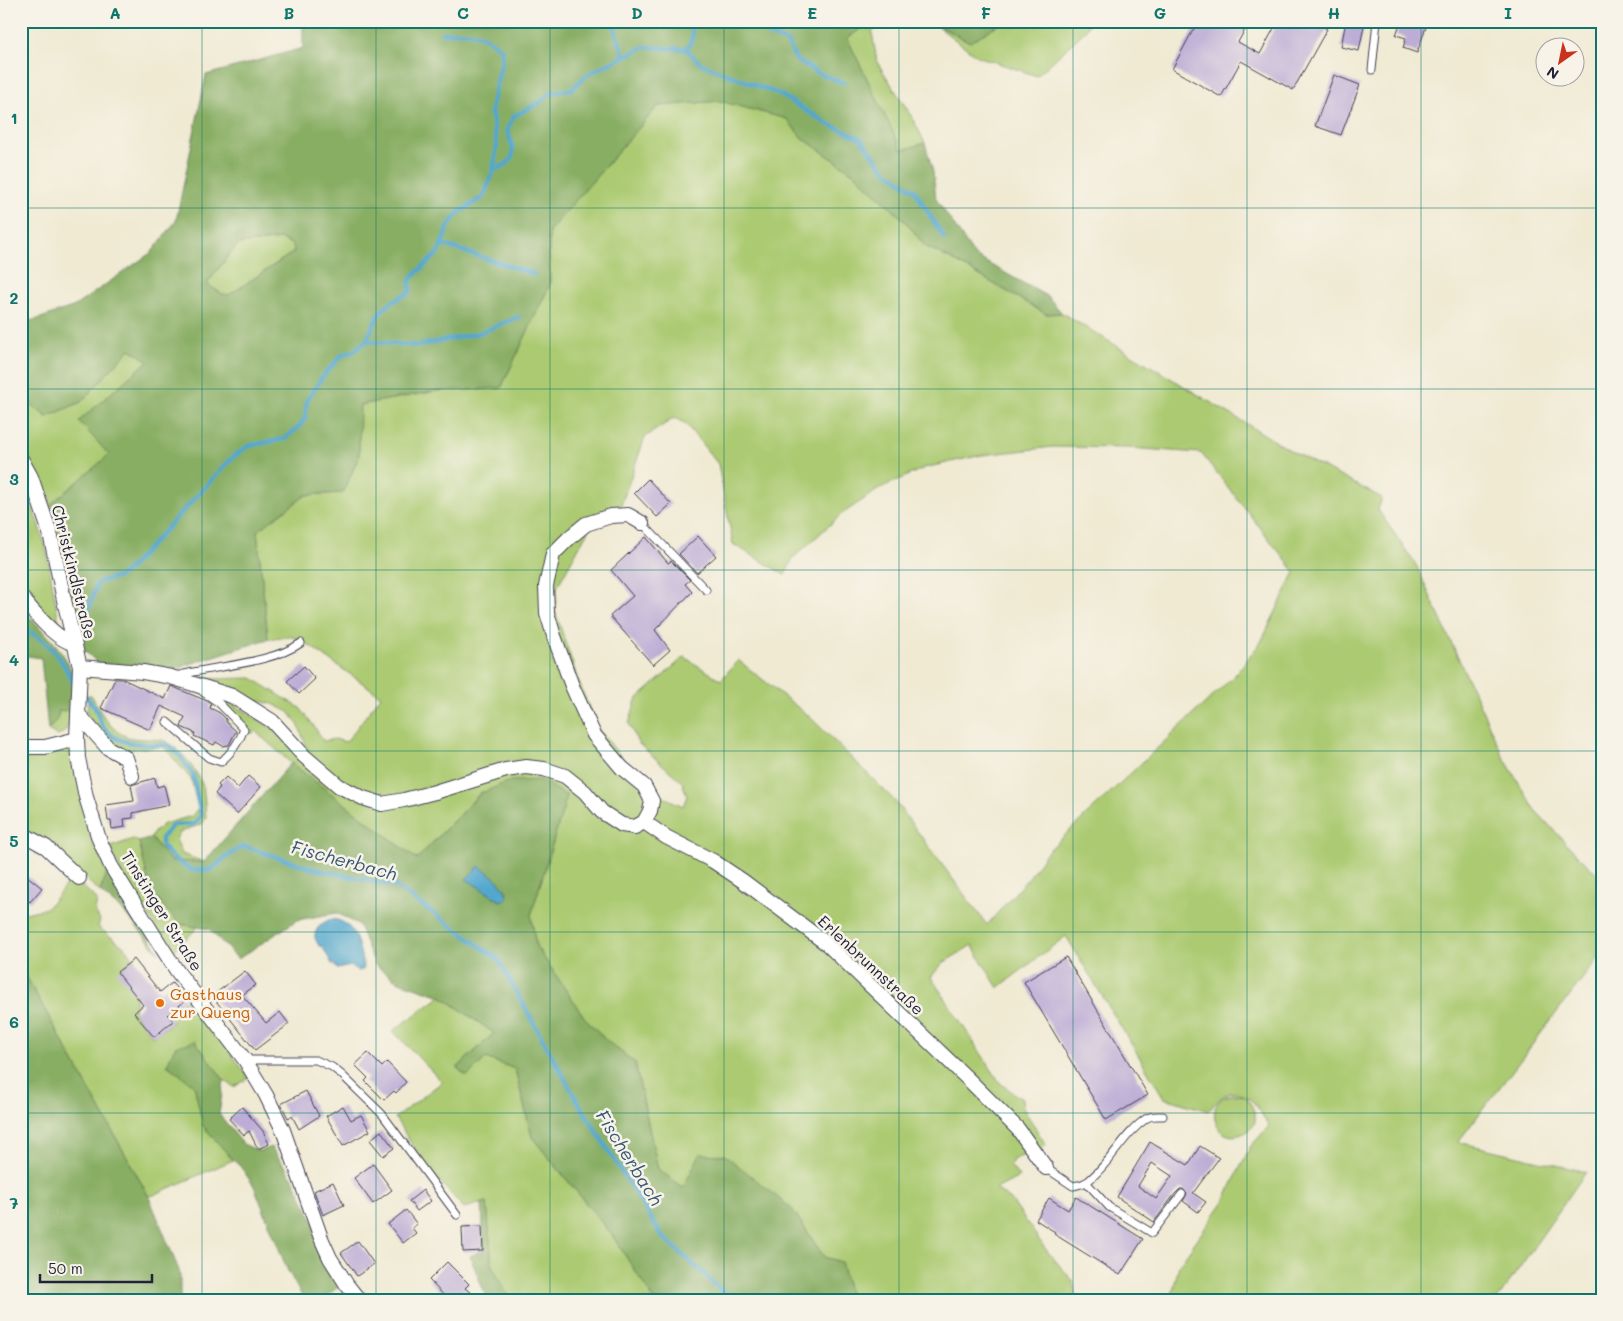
<svg xmlns="http://www.w3.org/2000/svg" width="1623" height="1321" font-family="Mali,sans-serif">
  <style>
    .green { fill: #abca71; stroke: #667656; fill-rule: evenodd }
    .forest { fill: #88ae63; stroke: #55684f; fill-rule: evenodd }
    .water { fill: #52a7ce; stroke: #3a6484 }
    .lines { fill: none; stroke-linecap: round; stroke-linejoin: round }
    .stream { stroke: #52a7ce; stroke-width: 4.5 }
    .building { fill: #bdadd6; fill-rule: evenodd }
    .service-casing { stroke: #414052; stroke-width: 9 }
    .minor-casing { stroke: #414052; stroke-width: 16 }
    .service { stroke: #fff; stroke-width: 7 }
    .minor { stroke: #fff; stroke-width: 14 }
    .grid { fill: none; stroke: #0f766e; stroke-width: 1; stroke-opacity: 0.55 }
    .food-dot { fill: #e8710a; stroke: #f7f3e8; stroke-width: 2 }
    .labels { text-anchor: middle; stroke-width: 5; stroke-linejoin: round; paint-order: stroke }
    .street-label { font-size: 16px; fill: #22223b; stroke: #f7f3e8 }
    .food-label { font-size: 16px; fill: #c56008; stroke: #f7f3e8; text-anchor: start }
    .water-label { font-size: 18px; font-style: italic; fill: #355776; stroke: #f7f3e8 }
    .neatline { fill: none; stroke: #0f766e; stroke-width: 2 }
    .grid-label { font-size: 16px; text-anchor: middle; font-weight: bold; fill: #0f766e }
  </style>
  <rect width="100%" height="100%" fill="#f7f3e8"/>
  <filter id="ink" filterUnits="userSpaceOnUse"><feTurbulence type="fractalNoise" baseFrequency=".02" numOctaves="2"/><feDisplacementMap in="SourceGraphic" scale="10" xChannelSelector="R" yChannelSelector="G"/><feConvolveMatrix kernelMatrix="1 2 1 2 8 2 1 2 1" color-interpolation-filters="sRGB"/></filter>
  <filter id="wash" filterUnits="userSpaceOnUse"><feTurbulence type="fractalNoise" baseFrequency=".0096" numOctaves="4" result="noise"/><feDisplacementMap in="SourceGraphic" scale="20" xChannelSelector="R" yChannelSelector="G"/><feGaussianBlur stdDeviation="1.12" result="paint"/><feColorMatrix in="noise" values="0 0 0 0 0 0 0 0 0 0 0 0 0 0 0 0 0 1.4 0 .05"/><feComposite in="paint" operator="in"/></filter>
  <g filter="url(#wash)">
    <rect width="100%" height="100%" fill="#f0ead3"/>
    <path class="green" d="M873,21H882L872,32L877,62L912,117L925,143L902,151L847,38Z
      M1004,21H1091L1084,32L1037,76L977,56L933,23L970,42Z
      M720,101L787,119L801,137L856,175L905,221L925,246L958,263L1046,314L1062,313L1295,453L1382,498L1378,510L1416,565L1503,756L1535,810L1580,858L1602,878V953L1458,1142L1586,1172L1497,1300H1171L1179,1265L1224,1201L1250,1147L1269,1126C1263,1117 1256,1101 1245,1096C1255,1108 1263,1126 1242,1134C1210,1147 1200,1086 1244,1096C1228,1087 1218,1099 1209,1111L1164,1098L1066,936L998,988L972,945L943,963L931,977L1001,1084L1022,1099L1023,1108L1046,1145L1028,1154L1014,1159L1010,1165L1019,1177L996,1189L1011,1200L1047,1251L1073,1281L1076,1300H851L841,1262L824,1257L792,1209L683,1188L658,1169L635,1063L607,1041L584,1017L536,946L531,915L567,795L481,792L417,859L291,763L255,731L252,734L241,721L214,695L245,711L308,751L298,724L289,712L273,704L244,698L203,679L252,678L300,708L314,726L323,741L335,739L346,742L381,696L310,646L291,636L268,639L257,531L306,495L343,493L359,456V405L436,391L501,388L550,284L549,231L658,106ZM674,418L685,423L718,464L733,544L785,575L793,558L842,514L879,489L924,468L982,455L1053,447L1128,448L1201,453L1295,572L1261,642L1235,675L1046,853L1030,876L987,925L894,800L810,717L738,660L721,680L684,657L636,700L629,724L638,743L682,782L687,796L683,806L655,793L646,779L622,758L596,726L577,677L555,611L557,587L588,531L591,517L620,508L645,437Z
      M282,239L293,245L295,251L229,295L222,294L207,284L231,252L239,244Z
      M130,349L148,361L79,421L110,455L50,505L21,447V397L47,417L81,402Z
      M21,474L46,547L60,629L41,613L21,584Z
      M88,695L92,696C100,711 108,727 123,735C134,741 149,738 161,740C176,742 199,773 203,787C205,797 205,808 206,818L202,824L180,832L176,839L182,854L204,862L171,861L151,838L154,832L164,824L192,816L198,808L191,779L164,747C152,747 139,749 128,749C109,748 98,728 87,715Z
      M71,710C71,723 69,730 58,736L48,730L57,719L59,711Z
      M69,746L72,749L93,843L108,870L100,892L42,840L21,828V751Z
      M133,839L139,842L151,893L180,924L198,927L173,952L122,876L111,847Z
      M75,879L97,900L95,912L100,920L98,927L123,946L134,959L118,972L136,995L134,1013L153,1037L173,1022L168,1015L186,1000L191,999L249,1078L234,1087L224,1080L195,1042L167,1065L194,1085L204,1126L233,1160L149,1197L21,967V914L47,908L70,880Z
      M441,996L494,1033L457,1068L467,1076L486,1058L515,1069L532,1137L612,1235L654,1300H510L492,1266L487,1202L464,1208L427,1168L395,1118L442,1082L393,1031Z"/>
    <path class="forest" d="M318,21H873L847,38L902,150L925,143L933,172L936,199L975,256L1048,297L1062,313L1046,314L958,263L925,246L905,221L856,175L801,137L787,119L720,101L658,106L549,231L550,284L501,388L436,391L360,405L359,456L343,493L306,495L257,531L268,639L171,670L98,663L85,651L77,633L65,560L50,505L109,455L79,421L148,361L130,349L81,402L47,417L21,397V321L35,320L75,306L152,252L176,221L206,75L303,48V28ZM281,239L293,245L294,252L229,295L222,294L207,284L231,252L239,244Z
      M930,21H1004L970,42Z
      M21,607C37,627 70,652 73,679C74,689 72,700 71,710L59,711L57,719L48,730L41,658L21,655Z
      M291,763L417,859L481,793L510,781L541,780L567,796L531,915L536,946L584,1017L607,1041L635,1063L658,1169L683,1188L700,1154L725,1155L792,1209L824,1257L841,1262L851,1300H654L612,1235L532,1137L515,1069L486,1058L467,1076L457,1068L494,1033L441,996L399,982L375,965L359,925L337,913L297,920L238,959L209,929L180,924L151,893L139,842L151,838L171,861L204,862ZM479,867L497,880L507,892L500,901L467,879Z
      M108,870L159,953L122,910L100,892Z
      M21,967L149,1197L180,1273V1300H21Z
      M195,1041L224,1080L219,1114L243,1144L259,1151L271,1147L294,1180L342,1284L325,1297V1300H304L287,1269L254,1186L240,1166L233,1160L203,1126L194,1085L167,1065L175,1047Z
      M487,1202L492,1266L510,1300H487L470,1256L484,1250L482,1203Z"/>
    <path class="water" d="M479,866C489,874 507,884 507,898L501,901L466,879Z
      M332,919C357,921 359,949 364,969L359,971L351,966L337,969L334,964H332L322,946H319C318,943 316,941 315,938C314,928 324,921 332,919Z"/>
    <g class="lines">
      <path class="stream" d="M612,21L624,56
        M764,21L766,34L787,42L796,60L820,74L844,83
        M442,33C470,31 481,31 502,50V62L496,85L491,111L497,145L493,171
        M686,49L701,64L781,95L826,123L860,138L885,170L915,191L944,238
        M441,244L534,274
        M366,341L417,346L479,333L519,317
        M21,628C51,641 61,657 75,686
        M78,639L97,584L101,581L119,577L130,568L233,457L248,446L284,439L299,427L305,418L307,400L323,376L342,355L354,351L366,341L380,312L390,303L410,292V279L438,253L449,225L458,213L483,197L493,171L508,163L512,157L513,149L507,129L514,116L542,101L550,93L572,89L588,74L644,47L686,49C694,39 694,33 689,21
        M82,693C86,698 92,702 95,708C98,714 99,720 103,726C116,747 146,744 168,745L180,756L193,775L201,816L194,824L173,825L162,837V846L172,857L191,870H211L226,857L243,846L314,869L395,886L498,959L575,1097L662,1236L732,1300"/>
    </g>
    <g id="blocks">
      <path class="building" d="M1198,21H1250L1238,42L1260,54L1278,21H1313L1327,29L1293,90L1241,61L1221,97L1172,69Z
        M1346,21H1365L1359,51L1341,47Z
        M1401,21H1428L1417,53L1403,48L1406,38L1396,35Z
        M1334,75L1360,85L1341,135L1315,126Z
        M648,479L671,504L657,517L634,493Z
        M698,536L716,556L697,573L679,554Z
        M646,537L668,563L671,561L690,580L685,584L692,592L655,630L670,650L653,665L610,616L633,596L611,570Z
        M304,666L315,679L299,694L287,681Z
        M115,679H123L165,699L171,686L207,701L211,704L210,708L220,713L226,719V722L236,731L229,745L223,746L216,742L214,745L194,736L195,733L181,727L185,717L161,706L150,730L101,708Z
        M248,776L261,787L237,814L215,794L220,787L218,785L226,777L238,788Z
        M155,778L157,787L164,785L169,805L133,813V818L124,819L125,827L112,829L111,821H108L106,805L134,801L131,785Z
        M21,871L42,888L30,902L21,895Z
        M1066,957L1148,1095L1106,1120L1024,982Z
        M134,959L160,992L172,983L186,1000L168,1015L173,1021L154,1037L134,1013L143,1005L117,972Z
        M245,971L256,985L242,995L266,1023L280,1012L289,1024L255,1050L212,996Z
        M368,1053L382,1067L387,1062L406,1082L396,1093L394,1091L384,1100L365,1081L368,1078L355,1065Z
        M306,1091L319,1116L299,1129L292,1116L288,1118L281,1104Z
        M343,1106L351,1120L361,1115L370,1131L343,1146L326,1116Z
        M242,1107L263,1131L269,1144L258,1149L249,1131L244,1135L229,1119Z
        M381,1131L394,1148L383,1156L370,1140Z
        M1150,1142L1188,1165L1200,1146L1219,1158L1193,1193L1206,1202L1198,1212L1183,1201L1187,1194L1183,1189H1180L1174,1195L1154,1222L1117,1197ZM1152,1163L1172,1176L1156,1199L1138,1186Z
        M373,1164L392,1190L373,1204L354,1178Z
        M333,1182L344,1205L323,1215L314,1191Z
        M423,1190L431,1201L417,1211L409,1201Z
        M1076,1197L1143,1239L1120,1275L1054,1234L1055,1232L1036,1220L1049,1198L1068,1210Z
        M406,1210L417,1224L412,1228L416,1233L403,1243L388,1224Z
        M482,1226L483,1251L463,1252L462,1227Z
        M358,1241L374,1264L357,1276L341,1253Z
        M447,1262L469,1284L465,1288L472,1294L466,1300H448L429,1280Z"/>
    </g>
  </g>
  <g filter="url(#ink)">
    <use href="#blocks" fill-opacity="0" stroke="#414052" stroke-width="1"/>
    <g class="lines">
      <defs>
        <path id="service" d="M1372,70L1377,21
          M642,523L706,590
          M176,676C212,666 271,664 301,643
          M167,722L209,758L221,762C231,753 239,743 244,729L219,703L203,692
          M245,1060H316L332,1067L342,1075L382,1114L457,1215
          M1046,1168L1073,1186C1078,1185 1084,1184 1088,1181C1111,1163 1123,1134 1147,1118C1152,1115 1157,1116 1163,1116
          M1086,1182L1109,1207L1152,1233L1182,1194"/>
        <path id="minor" d="M21,459L31,477L50,533L64,600L80,667L77,739L78,758L86,797L99,839L111,866L150,929L177,971L245,1060L266,1095L283,1130L321,1238L330,1258L347,1285L359,1300
          M21,597C32,610 56,640 73,643
          M80,667L143,672L171,677L232,696L272,721L304,756L339,786L363,798L382,804L404,800L435,792L506,770L526,767L544,769L565,776L585,792L602,812L622,825L635,827L644,822L650,811L652,801L644,786L622,768L594,735L572,686L554,636L547,613L546,586L553,554L569,538L586,524L611,516L628,515L642,523
          M78,714L108,748L126,758L132,776
          M21,747H45L77,739
          M644,822L666,837L713,861L743,881L827,944L970,1081L1018,1129L1046,1168
          M21,833L46,847L79,878"/>
      </defs>
      <use href="#service" class="service-casing"/>
      <use href="#minor" class="minor-casing"/>
      <use href="#service" class="service"/>
      <use href="#minor" class="minor"/>
    </g>
  </g>
  <path class="grid" d="M202,21V1300M376,21V1300M550,21V1300M724,21V1300M899,21V1300M1073,21V1300M1247,21V1300M1421,21V1300M21,208H1602M21,389H1602M21,570H1602M21,751H1602M21,932H1602M21,1113H1602"/>
  <circle class="food-dot" cx="160" cy="1003" r="5"/>
  <g class="labels">
    <g class="street-label">
      <text transform="translate(74 572) rotate(76)" y="6">Christkindlstraße</text>
      <text transform="translate(162 911) rotate(58)" y="6">Tinstinger Straße</text>
      <text transform="translate(871 965) rotate(43)" y="6">Erlenbrunnstraße</text>
    </g>
    <g class="food-label">
      <text x="170" y="1000">Gasthaus<tspan x="170" dy="18">zur Queng</tspan></text>
    </g>
    <g class="water-label">
      <text transform="translate(344 861) rotate(15)" y="6">Fischerbach</text>
      <text transform="translate(629 1158) rotate(58)" y="6">Fischerbach</text>
    </g>
  </g>
  <rect width="1623" height="1321" fill="none" stroke="#f7f3e8" stroke-width="55"/>
  <g transform="translate(1560 62) rotate(213)"><circle r="24" fill="#f7f3e8" stroke="#a29fa3"/>
  <path d="M0-4L9 19L0 12L-9 19Z" fill="#c8321e"/>
  <text y="-8" font-size="14" font-weight="bold" text-anchor="middle" fill="#22223b">N</text>
  </g>
  <path d="M40 1274v8h112v-8" fill="none" stroke="#22223b" stroke-width="2.5"/>
  <text x="48" y="1274" font-size="15" fill="#22223b" stroke="#f7f3e8" stroke-width="4" paint-order="stroke">50 m</text>
  <rect x="28" y="28" width="1568" height="1266" class="neatline"/>
  <g class="grid-label">
    <text x="115" y="19">A</text>
    <text x="289" y="19">B</text>
    <text x="463" y="19">C</text>
    <text x="637" y="19">D</text>
    <text x="812" y="19">E</text>
    <text x="986" y="19">F</text>
    <text x="1160" y="19">G</text>
    <text x="1334" y="19">H</text>
    <text x="1508" y="19">I</text>
    <text x="14" y="124">1</text>
    <text x="14" y="304">2</text>
    <text x="14" y="485">3</text>
    <text x="14" y="666">4</text>
    <text x="14" y="847">5</text>
    <text x="14" y="1028">6</text>
    <text x="14" y="1209">7</text>
  </g>
</svg>
